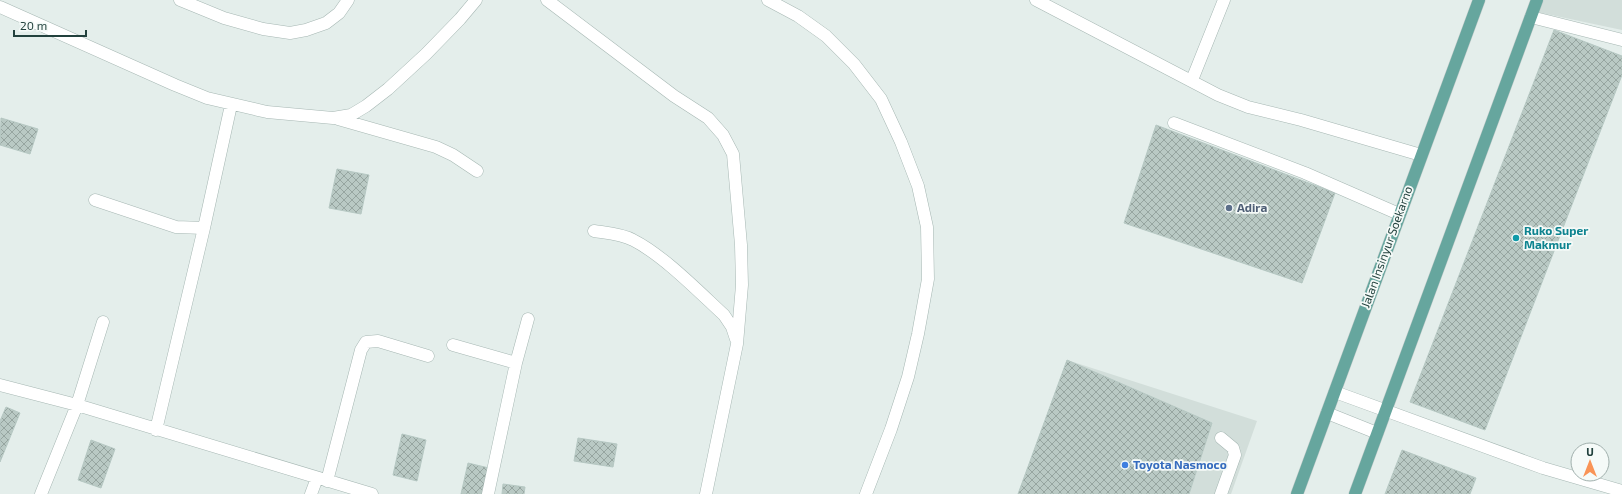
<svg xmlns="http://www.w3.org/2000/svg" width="1622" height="494" font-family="'Exo 2',sans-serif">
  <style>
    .built { fill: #d2deda }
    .building { fill: url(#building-cross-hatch); stroke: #b6c8c3 }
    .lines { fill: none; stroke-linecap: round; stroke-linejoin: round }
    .minor-casing { stroke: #a6b7b3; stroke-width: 13 }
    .major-casing { stroke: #c1cac9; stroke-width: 13 }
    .minor { stroke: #fff; stroke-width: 12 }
    .major { stroke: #66a69e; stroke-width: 12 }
    .service-dot { fill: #5c6f8a; stroke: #f5faf8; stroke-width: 1.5 }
    .culture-dot { fill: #0f9aa8; stroke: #f5faf8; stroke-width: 1.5 }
    .shop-dot { fill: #3f7fe0; stroke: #f5faf8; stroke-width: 1.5 }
    .labels { text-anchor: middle; stroke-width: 3.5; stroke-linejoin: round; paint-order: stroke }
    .service-label { font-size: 12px; font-weight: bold; fill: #4e5e75; stroke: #f5faf8; text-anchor: start }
    .culture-label { font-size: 12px; font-weight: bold; fill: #0d838f; stroke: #f5faf8; text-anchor: start }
    .street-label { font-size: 12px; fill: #22413d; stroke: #f5faf8 }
    .shop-label { font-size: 12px; font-weight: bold; fill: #366cbe; stroke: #f5faf8; text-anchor: start }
  </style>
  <defs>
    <pattern id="building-cross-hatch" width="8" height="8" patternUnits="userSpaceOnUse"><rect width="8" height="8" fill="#b9c9c4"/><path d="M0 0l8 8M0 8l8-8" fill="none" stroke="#96a5a0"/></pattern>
  </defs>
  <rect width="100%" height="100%" fill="#e4eeeb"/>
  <path class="built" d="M1541,0H1622V30L1537,12Z
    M1067,360L1257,421L1231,494H1018Z"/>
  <path class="building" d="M1554,30L1622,56V75L1485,430L1410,402Z
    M1,118L38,129L30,154L0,145Z
    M1156,125L1335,193L1302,283L1124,223Z
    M337,169L369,175L361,214L329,208Z
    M1067,360L1212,423L1189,494H1018Z
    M6,407L20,413L0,462V421Z
    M402,434L426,440L417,481L393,475Z
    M578,438L617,444L613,467L574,461Z
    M91,440L115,449L101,488L78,480Z
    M1402,450L1476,478L1470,494H1385Z
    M468,463L489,468L483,494H461Z
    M503,484L525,487L524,494H502Z"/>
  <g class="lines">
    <defs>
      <path id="minor" d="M180,0L224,18L263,29L290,33L306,30L326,23L339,13L348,0
        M547,0L674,96L708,118L723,135L733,154L741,245L742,285L737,344L706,494
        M768,0L798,16L826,36L854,64L881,99L901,142L918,186L927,227L928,279L918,334L908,377L891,429L866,494
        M1036,0L1218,95L1248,107L1301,120L1421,155
        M0,7L175,85L207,98L267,112L333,118L351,115L366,106L388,89L426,54L460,19L476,0
        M1531,17L1622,40
        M1192,80L1224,0
        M338,119L436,147L453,155L477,171
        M1174,123L1305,173L1399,214
        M95,200L176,227L204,228L231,105
        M594,231C607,233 622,234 633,240C663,255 699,292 724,315L732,327L736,339
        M453,345L516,363L488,494
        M516,363L528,319
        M0,385L77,405L372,494
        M1335,392L1543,468L1622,491
        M1327,413L1377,433
        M156,430L204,228
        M327,481L361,350L366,342L378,341L428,356
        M41,494L77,405L103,322
        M311,494L317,478
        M1221,494L1235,455L1233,448L1221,438"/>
      <path id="major" d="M1297,494L1479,0
        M1355,494L1537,0"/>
    </defs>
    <use href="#minor" class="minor-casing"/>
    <use href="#major" class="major-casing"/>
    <use href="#minor" class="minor"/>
    <use href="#major" class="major"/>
  </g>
  <circle class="service-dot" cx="1229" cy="208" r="4"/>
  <circle class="culture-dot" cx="1516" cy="238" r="4"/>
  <circle class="shop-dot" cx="1125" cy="465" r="4"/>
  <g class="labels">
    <g class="service-label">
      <text x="1237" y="212">Adira</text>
    </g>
    <g class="culture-label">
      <text x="1524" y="235">Ruko Super<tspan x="1524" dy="14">Makmur</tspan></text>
    </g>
    <g class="street-label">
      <text transform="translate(1387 247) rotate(-70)" y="4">Jalan Insinyur Soekarno</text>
    </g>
    <g class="shop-label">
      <text x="1133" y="469">Toyota Nasmoco</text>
    </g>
  </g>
  <g transform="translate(1590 462)"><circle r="19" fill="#f5faf8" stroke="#a1b0ad"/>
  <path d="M0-3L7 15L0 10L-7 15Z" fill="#f99356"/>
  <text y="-6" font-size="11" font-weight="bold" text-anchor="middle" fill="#22413d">U</text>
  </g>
  <path d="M14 30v6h72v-6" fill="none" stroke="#22413d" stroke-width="2"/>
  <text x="20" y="30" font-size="12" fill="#22413d" stroke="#f5faf8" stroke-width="3" paint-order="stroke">20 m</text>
</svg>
